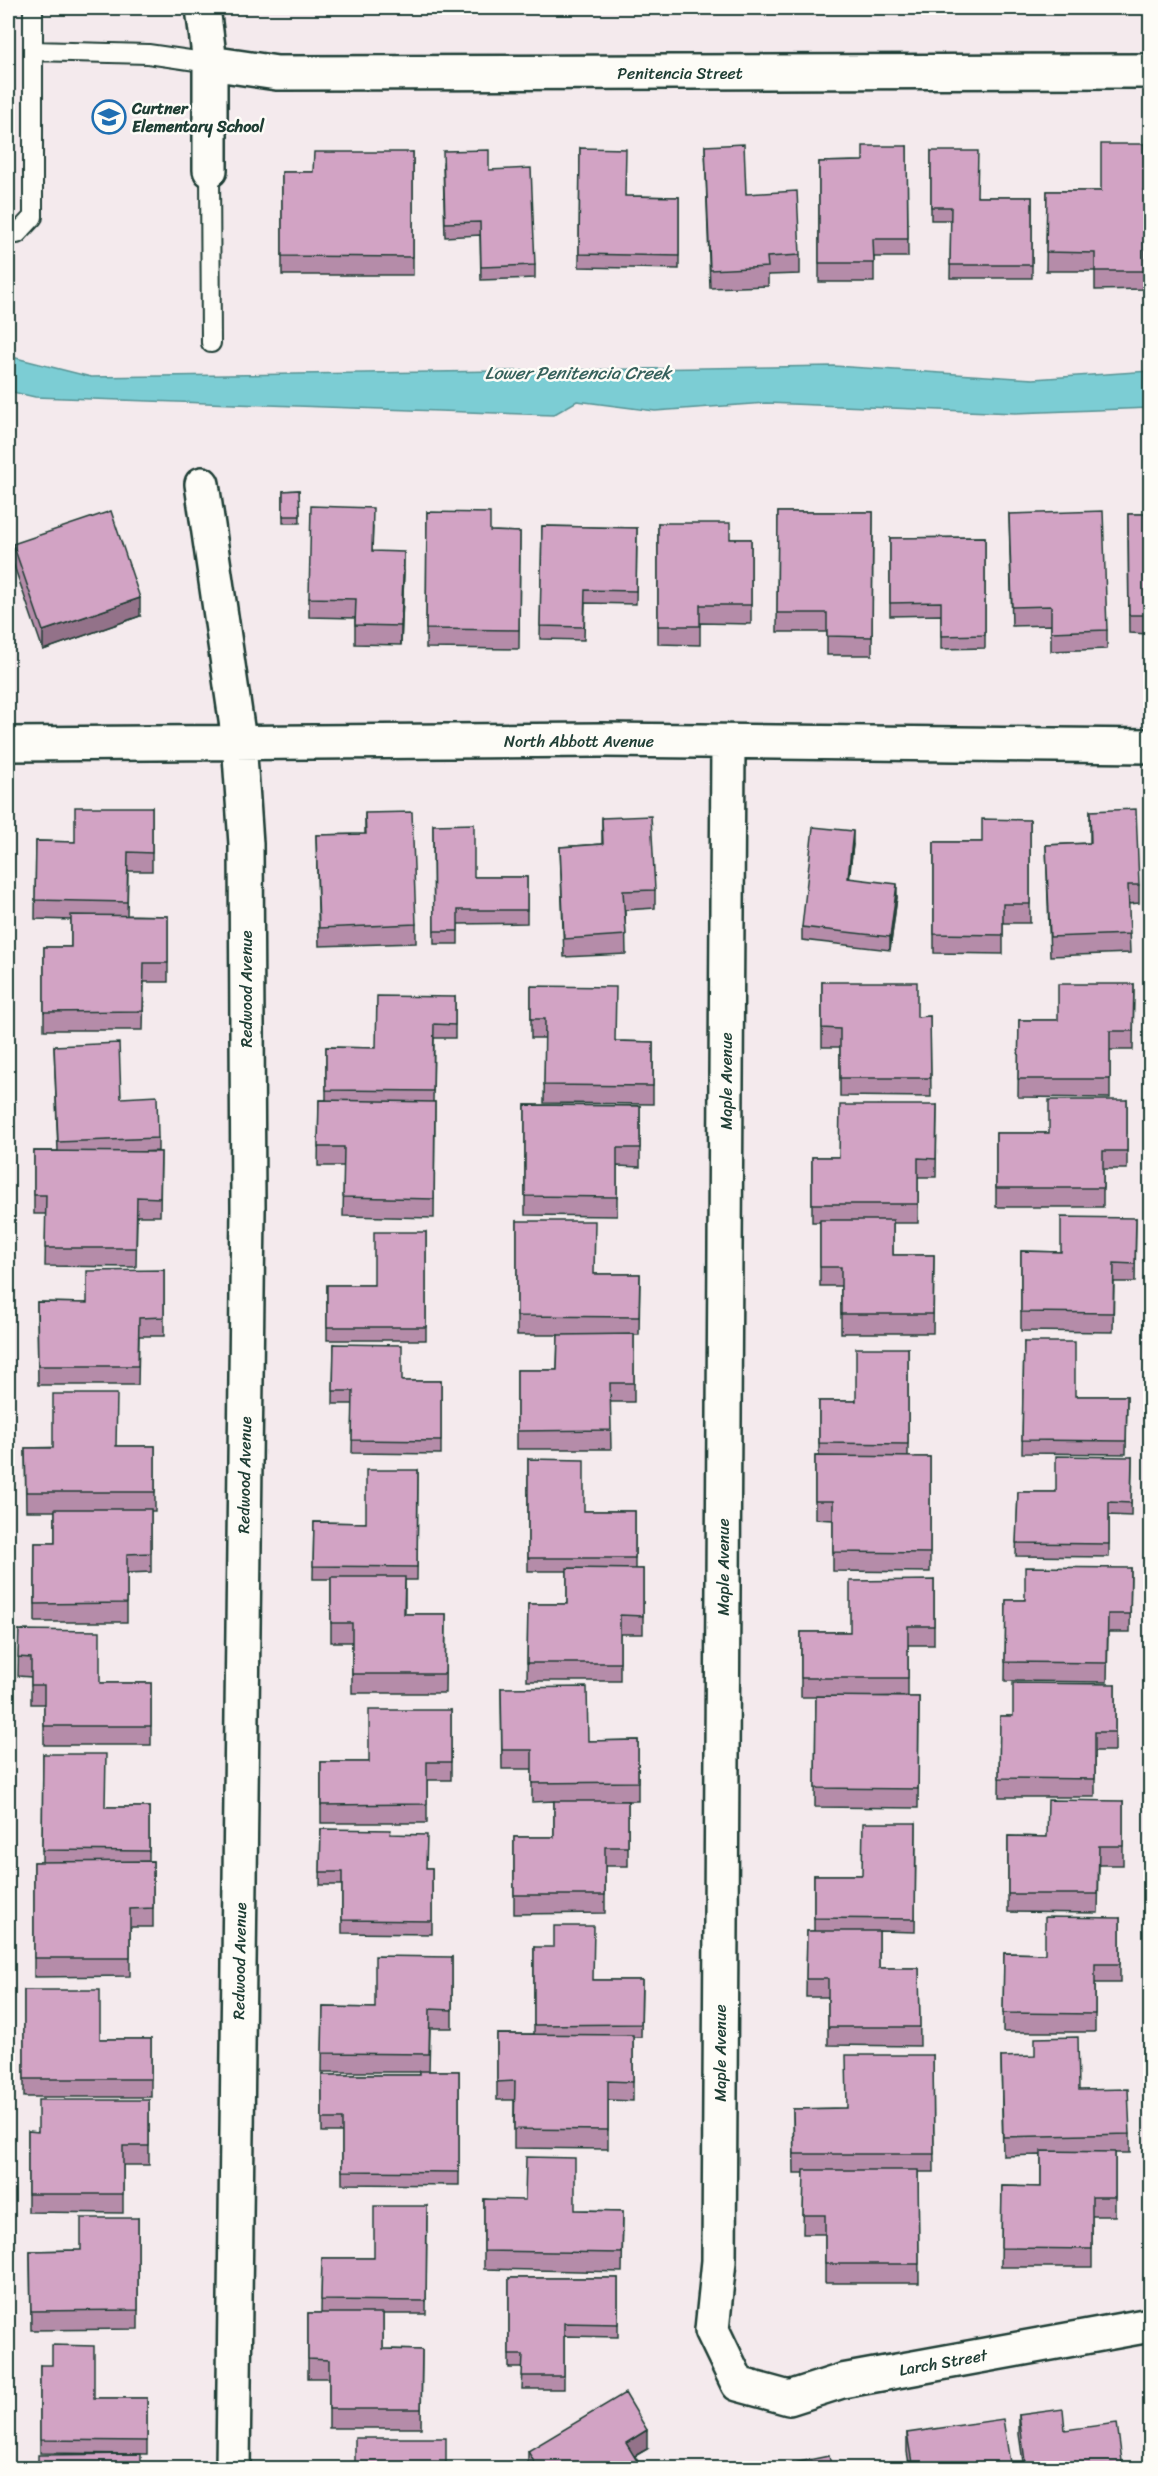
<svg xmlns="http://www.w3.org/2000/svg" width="1158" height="2476" font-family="Sriracha,sans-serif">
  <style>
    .water { fill: #7ccdd4; stroke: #579394; stroke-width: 1.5 }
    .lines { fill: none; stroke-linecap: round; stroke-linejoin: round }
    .service-casing { stroke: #1f3d34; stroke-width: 22 }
    .minor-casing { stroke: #1f3d34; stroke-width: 38 }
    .service { stroke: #fdfcf7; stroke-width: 18 }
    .minor { stroke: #fdfcf7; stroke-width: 33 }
    .wall { fill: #b58ca9; stroke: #1f3d34; stroke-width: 1.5 }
    .shaded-wall { fill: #937289; stroke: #1f3d34; stroke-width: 1.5 }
    .building { fill: #d2a3c4; stroke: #1f3d34; stroke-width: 1.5 }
    .labels { text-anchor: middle; stroke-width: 5; stroke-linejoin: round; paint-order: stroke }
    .street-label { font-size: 16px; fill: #1f3d34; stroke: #fdfcf7 }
    .poi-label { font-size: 16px; font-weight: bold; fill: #1f3d34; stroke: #fdfcf7; text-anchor: start }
    .water-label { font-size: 18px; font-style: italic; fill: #36615c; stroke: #fdfcf7 }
  </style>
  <rect width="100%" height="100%" fill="#f4eaed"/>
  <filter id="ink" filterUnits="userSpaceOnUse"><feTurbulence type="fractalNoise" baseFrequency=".0167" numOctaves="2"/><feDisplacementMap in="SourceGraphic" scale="12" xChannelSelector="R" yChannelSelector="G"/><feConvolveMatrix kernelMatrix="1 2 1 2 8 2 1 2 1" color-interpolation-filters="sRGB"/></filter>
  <g filter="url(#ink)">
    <path class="water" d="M8,356L91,377L834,366L1033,379L1150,371V408L1015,413L766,403L655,411L577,401L553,415L35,397L8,391Z"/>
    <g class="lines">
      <defs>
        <path id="service" d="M33,51L148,54L210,63
          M210,170L211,343
          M8,233L17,234L33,217V8"/>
        <path id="minor" d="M203,8L210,63V170
          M210,63L277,73L1150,71
          M202,484L239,741L246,844L248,1209L233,2468
          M728,743L719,2261L712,2330L738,2384L789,2398L842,2381L1150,2325
          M8,744L602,740L1150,746"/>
      </defs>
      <use href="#service" class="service-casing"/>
      <use href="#minor" class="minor-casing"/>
      <use href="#service" class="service"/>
      <use href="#minor" class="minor"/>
    </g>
    <path class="wall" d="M1144,144L1145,289L1095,290V271H1046L1047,191H1101Z
      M705,146L800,255V274L768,275V286L710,288Z
      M907,146L908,257H874V282H819V162L863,161Z
      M580,148L626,196L679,197V269L579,267Z
      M931,151L978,197H1032V278H950L951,220H931Z
      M413,152V275H282V172H313Z
      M443,164L535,265V278L481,280L480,235L445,237Z
      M299,490L300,523H283V491Z
      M427,512L490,531L520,532L519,649L426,648Z
      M778,512H873L872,655H827V632H777Z
      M1009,514L1107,630V649L1051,651V625L1012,626Z
      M1128,514H1150V634L1129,633Z
      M658,523L730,539H751V624L700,623V645L658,644Z
      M542,526L637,528L636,604L585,603L584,640L540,639Z
      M373,527L372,551L404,571L401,645L355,644V618L309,617V598Z
      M985,537V648L941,649V615L890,616V538Z
      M13,544L140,616L43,650L13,563Z
      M152,807V871H128L127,915L168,916V982H144L143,1030H44V947H71V920L35,919L36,841L75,842Z
      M1090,811L1139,885V903L1128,904L1130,953L1050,956L1046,845L1090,843Z
      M365,813L416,924V943L319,946L316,835L365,834Z
      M602,818L655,890V908L625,910L626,954L564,957L560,847L602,844Z
      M1030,820V923H1003V954L934,953V842H982Z
      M433,825L474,877H527V923L458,924V944H434Z
      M853,844L849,878L897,897L890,950L802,940V927Z
      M822,982L917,1017L930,1016L931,1097L840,1096V1047H822Z
      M1134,984L1133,1050H1110V1098L1018,1097L1019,1020H1058Z
      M531,986L616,1041L653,1042V1104L544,1103L545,1038H531Z
      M455,997V1038H434L433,1102H435L434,1218L343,1216L344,1166H318L319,1100H326V1047L376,1048Z
      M54,1046L121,1098L158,1138V1151L138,1152H161L160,1216H137L136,1267L45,1266L46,1214H34V1151H58Z
      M1127,1100V1169H1103V1207H996V1133H1049Z
      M525,1105L640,1106V1167L617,1166V1216L525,1215Z
      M937,1105L936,1177H918V1223H893V1255H934L933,1333H841V1286H820V1222H812V1157H839Z
      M1136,1218L1135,1282H1114L1113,1332L1021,1331V1251L1061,1252Z
      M517,1221L594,1274H640L639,1335H634V1402H610L611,1449H517V1370H557L558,1335H517Z
      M426,1232V1340H327V1285H374Z
      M164,1270V1336H139L138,1385H38L37,1302L87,1303Z
      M1024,1342L1075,1396H1127L1126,1454L1022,1453Z
      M334,1344L402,1381H441V1454L352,1453L353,1404H333Z
      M908,1348V1457H930V1572L833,1571V1520L815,1519V1456H819V1401H856Z
      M116,1446H155V1511H151V1572L127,1573V1622H35V1543H55V1511H26L25,1448Z
      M1132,1457L1131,1516L1109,1515V1557L1016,1556L1018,1492H1056Z
      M528,1459L584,1511H635V1569H643V1634H620V1681H527L528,1604H567V1571H528Z
      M418,1470L417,1580H405V1614H446L445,1693H352V1642H331V1579H313L314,1522L366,1523Z
      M1131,1568L1130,1632H1108L1107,1682L1005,1681L1006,1600H1025Z
      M934,1580V1645H908V1696L862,1697H919L918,1808L815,1807L816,1697H801V1632H850Z
      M19,1630L100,1683H151V1745H44V1704H31V1677L18,1676Z
      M1115,1684V1751H1095V1797H999L1000,1716H1013Z
      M501,1688L588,1741L638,1740V1801H616H628V1866H605V1913L514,1914V1837H554V1801L532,1802V1769H502Z
      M451,1710V1780H427V1823H321V1762H369Z
      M43,1754L105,1807H149V1861H153V1927H130V1976L34,1977V1862H42Z
      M1123,1801V1865H1099L1098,1913L1008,1912V1836L1047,1837Z
      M916,1823L915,1932L879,1931V1968H919L920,2046L828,2045V1997H806L807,1931H814V1875H862Z
      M321,1829L391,1834L427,1868H432V1934L342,1933V1885H320Z
      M1120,1918V1983H1095V2032H1003L1004,1953L1045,1954Z
      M534,1947L594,1980H642L641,2037H633V2101L608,2100V2149L514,2148V2100H497V2034H534Z
      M452,1957V2028H430L429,2071H459V2185L342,2184V2132H322V2075H420V2072H322L323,2007L375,2008Z
      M24,1990L100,2039H151V2097H24Z
      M933,2055L934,2172H918L919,2283H825V2234H803L804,2173H794L793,2109L846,2108Z
      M1001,2057L1079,2090L1130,2134V2153H1115V2216H1092V2267H1001L1002,2186L1041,2187V2155L1003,2156Z
      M149,2100V2165H123V2213L28,2212V2131L38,2132Z
      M484,2199L575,2210L623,2211L622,2272L484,2269Z
      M427,2206L426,2314H383V2349L422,2350L421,2428H329V2378H308V2313H321L322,2258H374Z
      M138,2218V2329L31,2330L30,2251L81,2250Z
      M509,2278H618V2337L564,2336V2389H522L523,2368H509Z
      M40,2365L94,2398H147V2454L40,2453Z
      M1019,2415L1065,2430L1123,2469H1024L1019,2434Z
      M907,2433L1011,2469H910L907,2452Z
      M647,2449L635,2456L642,2469H528V2451Z"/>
    <path class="shaded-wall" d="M404,552V571L401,645V626Z
      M140,598V616L43,650V631Z
      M853,831V844L848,891V878Z
      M897,884V897L890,950V937Z
      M647,2430V2449L626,2461V2443Z"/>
    <path class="building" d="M744,144L746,194L797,191L800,255L767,257L768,267L710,270L705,146Z
      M1101,144H1144L1145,271H1095V253L1046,252L1047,191H1101Z
      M863,146H907L908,239H873L874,263H819V162L863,161Z
      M580,148L626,149L625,196L679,197V256L579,254Z
      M489,150V170L531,168L535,265L481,267L480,222L445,223L443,151Z
      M931,151H978L977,197H1032V265H950L951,207H931Z
      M314,152H413V257L282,256V172H313Z
      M299,490L300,516H283V491Z
      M311,506L373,508L372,551L404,552L401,626L355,625L356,599L309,598Z
      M111,511L140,598L43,631L13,544Z
      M1103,511L1107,630L1051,632V606L1012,607L1009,514Z
      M427,512L490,513V531L520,532L519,630L426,629Z
      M778,512H873L872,637L827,636V613H777Z
      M1128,514H1150V615H1129Z
      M658,523H730V539H751V605H700V626H658Z
      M542,526L637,528L636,591L585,590L584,627L540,626Z
      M985,537V635L941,636V602L890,603V538Z
      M75,807H152V853L128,852L127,902L35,900L36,841L75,842Z
      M1136,809L1139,885H1128L1130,934L1050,937L1046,845L1091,843L1090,811Z
      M412,812L416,924L319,928L316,835L366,834L365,813Z
      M651,816L655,890L623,891L626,935L564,939L560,847L603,844L602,818Z
      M982,819L1030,820V904H1003V935L934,934V842H982Z
      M474,824V877H527V910H458V931H434L433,825Z
      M813,827L853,831L848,878L897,884L890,937L802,927Z
      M71,915L168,916V963H144L143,1011L44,1012V947H71Z
      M822,982H917V1017L930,1016L931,1078H840V1029L822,1028Z
      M1058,984H1134L1133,1031H1110V1079H1018L1019,1020H1058Z
      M531,986L616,987L615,1041L653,1042V1086L544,1085L545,1019H531Z
      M377,996L455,997V1025L434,1024L433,1091L326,1090V1047L376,1048Z
      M119,1043L121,1098L157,1096L158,1138L58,1142L54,1046Z
      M319,1100L435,1102L434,1199L343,1197L344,1147H318Z
      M1049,1100H1127V1151H1103V1188H996V1133H1049Z
      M525,1105L640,1106V1148H617V1197L525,1196Z
      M840,1105H937L936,1159L918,1158V1204H812V1157H839Z
      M34,1151L161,1152L160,1198L137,1197L136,1248H45L46,1195H34Z
      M1061,1217L1136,1218L1135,1264L1114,1263L1113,1313L1021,1312V1251L1061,1252Z
      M820,1220H893V1255H934L933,1314H841V1267H820Z
      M517,1221H595L594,1274H640L639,1317L517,1316Z
      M374,1232H426V1327H327V1285H374Z
      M164,1270V1317L139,1318L138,1366H38L37,1302L87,1303V1271Z
      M634,1334V1383H610L611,1430L517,1431V1370H557L558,1335Z
      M1024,1342H1075V1396H1127L1126,1441L1022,1440Z
      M334,1344L402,1345V1381H441V1441L352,1440L353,1391H333Z
      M856,1348H908V1444L819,1443V1401H856Z
      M53,1394H117L116,1446H155V1492H26L25,1448H53Z
      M815,1456L930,1457V1553L833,1552V1501H815Z
      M1056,1456L1132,1457L1131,1503L1109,1502V1544L1016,1543L1018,1492H1056Z
      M528,1459L584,1460V1511H635V1558H528Z
      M366,1470H418L417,1567L313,1566L314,1522L366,1523Z
      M55,1509H151V1553L127,1554V1603L35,1604V1543H55Z
      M1025,1567L1131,1568L1130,1614H1108L1107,1663L1005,1662L1006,1600H1025Z
      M567,1568L643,1569V1616L620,1615V1663H527L528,1604H567Z
      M331,1577H405L404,1614H446L445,1674H352V1623H331Z
      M934,1580V1626H908V1678H801V1632H850V1581Z
      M19,1630L100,1631V1683H151V1726H44V1685H31V1658L18,1657Z
      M1013,1683L1115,1684V1732H1095V1779L999,1778L1000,1716H1013Z
      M587,1687L588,1741L638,1740V1782L532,1783V1750H502L501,1688Z
      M816,1696L919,1697L918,1789L815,1788Z
      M369,1710H451V1762H427V1804L321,1805V1762H369Z
      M43,1754H106L105,1807H149V1851L42,1850Z
      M1048,1800L1123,1801V1846H1099L1098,1894H1008V1836L1047,1837Z
      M554,1801H628V1847H605V1895H514V1837H554Z
      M863,1823H916L915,1919L814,1918V1875H862Z
      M321,1829L391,1830L390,1834L427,1835L426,1868H432V1921L342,1920V1872H320Z
      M153,1861V1908L130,1909V1958H34V1862Z
      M1045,1917L1120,1918V1964H1095V2014L1003,2013L1004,1953L1045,1954Z
      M554,1926H594L593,1980H642L641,2024L534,2025V1947H554Z
      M807,1931H879V1968H919L920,2027H828V1979H806Z
      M375,1956L452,1957V2010L430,2009L429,2054L322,2053L323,2007L375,2008Z
      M24,1990H100V2039H151V2079H24Z
      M497,2034L633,2035V2082L608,2081V2130L514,2129L515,2081L497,2082Z
      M1078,2037L1079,2090L1128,2089L1130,2134L1003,2137L1001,2057L1035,2056V2038Z
      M846,2055H933L934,2154H794L793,2109L847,2108Z
      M420,2071H459V2172L342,2171V2119H322V2075H420Z
      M38,2100H149V2146H123V2194H28V2131L38,2132Z
      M1041,2151L1115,2152V2197H1092V2249L1001,2248L1002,2186L1041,2187Z
      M526,2157L575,2158V2210L623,2211L622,2253L484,2251V2199L525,2200Z
      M804,2170H918L919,2264H825V2215H803Z
      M374,2206H427L426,2301L321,2300L322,2258H374Z
      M81,2218H138V2310L31,2311L30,2251L81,2250Z
      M509,2278H618V2324L564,2323V2376H522L523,2355H509Z
      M308,2313H383V2349L422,2350L421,2409H329V2360L308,2359Z
      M52,2345L94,2346V2398H147V2441L40,2440V2365H52Z
      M625,2393L647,2430L626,2443L642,2469H538L528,2451Z
      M1063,2409L1065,2430L1117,2423L1123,2469H1026L1019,2415Z
      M1003,2419L1011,2469H913L907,2433Z
      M355,2438H446V2469H355Z
      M141,2454V2469H38V2455Z
      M829,2456L832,2469H780L779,2466Z"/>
  </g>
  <defs>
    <symbol id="school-ring" viewBox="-11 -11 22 22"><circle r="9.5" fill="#fdfcf7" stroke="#1f6fb2" stroke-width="1.5"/><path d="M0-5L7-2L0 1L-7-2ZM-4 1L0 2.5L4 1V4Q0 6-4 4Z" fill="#1f6fb2"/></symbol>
  </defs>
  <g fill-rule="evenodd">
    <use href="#school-ring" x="90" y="98" width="38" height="38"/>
  </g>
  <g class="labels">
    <g class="street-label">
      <text x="680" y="79">Penitencia Street</text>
      <text x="579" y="747">North Abbott Avenue</text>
      <text transform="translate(246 989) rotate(-90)" y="6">Redwood Avenue</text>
      <text transform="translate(726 1081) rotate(-90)" y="6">Maple Avenue</text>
      <text transform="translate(244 1475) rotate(-89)" y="6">Redwood Avenue</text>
      <text transform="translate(723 1567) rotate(-90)" y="6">Maple Avenue</text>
      <text transform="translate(239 1961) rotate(-89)" y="6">Redwood Avenue</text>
      <text transform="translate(720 2053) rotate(-90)" y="6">Maple Avenue</text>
      <text transform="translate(943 2362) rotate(-10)" y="6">Larch Street</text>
    </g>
    <g class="poi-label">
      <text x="132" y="114">Curtner<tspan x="132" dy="18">Elementary School</tspan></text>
    </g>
    <g class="water-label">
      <text x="578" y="379">Lower Penitencia Creek</text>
    </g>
  </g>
  <rect width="1158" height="2476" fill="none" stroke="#fdfcf7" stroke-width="30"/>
  <rect x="15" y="15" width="1128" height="2446" fill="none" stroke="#1f3d34" stroke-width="2" filter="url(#ink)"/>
</svg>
